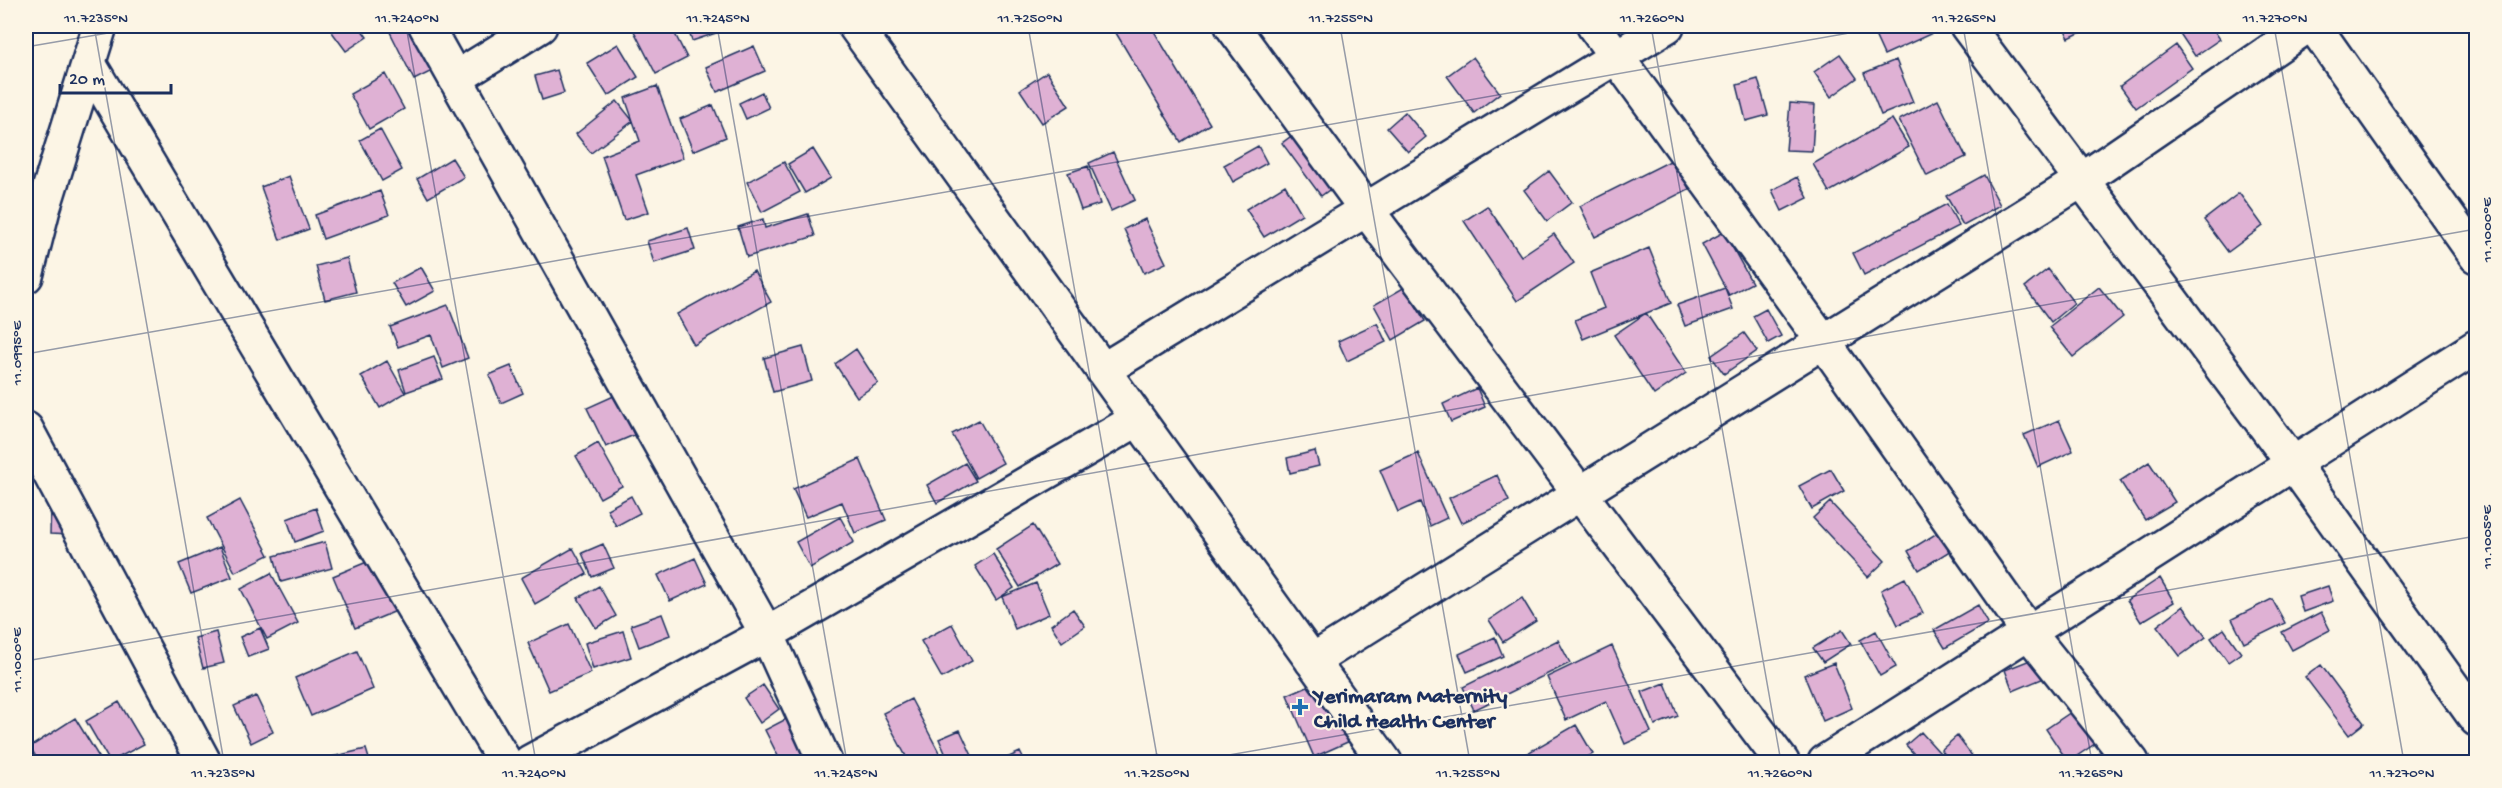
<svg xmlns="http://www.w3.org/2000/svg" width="2502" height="788" font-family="'Gochi Hand',sans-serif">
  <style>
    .building { fill: #dfb1d4; stroke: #1b2f5e; stroke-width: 1.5 }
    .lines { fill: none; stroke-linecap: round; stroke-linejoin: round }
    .minor-casing { stroke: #1b2f5e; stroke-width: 38 }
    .primary-casing { stroke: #1b2f5e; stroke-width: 38 }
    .minor { stroke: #fcf5e5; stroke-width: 33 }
    .primary { stroke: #fcf5e5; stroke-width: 33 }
    .ticks { fill: none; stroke: #1b2f5e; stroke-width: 1.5; stroke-opacity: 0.45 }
    .poi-dot { fill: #1f6fb2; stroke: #fcf5e5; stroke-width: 2 }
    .labels { text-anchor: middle; stroke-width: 4.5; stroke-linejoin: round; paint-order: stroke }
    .poi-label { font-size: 22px; font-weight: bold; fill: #1b2f5e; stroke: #fcf5e5; text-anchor: start }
    .neatline { fill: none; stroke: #1b2f5e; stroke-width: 2 }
    .ticks-label { font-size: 15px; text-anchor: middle; fill: #1b2f5e }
  </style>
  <rect width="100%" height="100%" fill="#fcf5e5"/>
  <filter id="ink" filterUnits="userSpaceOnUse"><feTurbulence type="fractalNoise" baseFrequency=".0167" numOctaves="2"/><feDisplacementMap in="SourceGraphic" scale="12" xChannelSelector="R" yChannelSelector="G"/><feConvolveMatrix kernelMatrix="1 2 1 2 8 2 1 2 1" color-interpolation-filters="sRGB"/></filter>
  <g filter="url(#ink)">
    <path class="building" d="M333,26H359L367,37L346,51L329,28Z
      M387,26H412L434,70L414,80Z
      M640,26H671L687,58L656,74L633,29Z
      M687,26H737L692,41Z
      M1129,26H1151L1210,124L1181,142L1116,33Z
      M1886,26H1934L1937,31L1884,55L1873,31Z
      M2063,26H2094L2069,38Z
      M2175,26H2211L2220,39L2195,56Z
      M618,44L638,77L608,96L587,63Z
      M2176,45L2192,68L2136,108L2120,86Z
      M754,46L765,71L717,92L706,67Z
      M1840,54L1857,78L1831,97L1814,72Z
      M1473,57L1500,93L1474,113L1447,76Z
      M1896,60L1913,102L1881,115L1864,73Z
      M557,70L564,93L542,100L535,76Z
      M1047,72L1069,106L1042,123L1020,90Z
      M385,74L404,109L369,129L350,94Z
      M1758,79L1768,115L1746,121L1737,85Z
      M657,86L683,158L636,175L649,212L624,220L602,156L640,141L625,98Z
      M762,92L769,108L746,119L739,103Z
      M1938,100L1966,157L1927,176L1899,120Z
      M617,101L633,121L591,153L576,134Z
      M1790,103L1815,105L1812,151L1786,150Z
      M713,105L726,137L693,151L680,119Z
      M1405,112L1426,137L1408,152L1387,128Z
      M1892,119L1909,147L1829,192L1813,164Z
      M1302,128L1341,181L1321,196L1282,143Z
      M380,129L402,170L382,181L360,140Z
      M1258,146L1267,163L1233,182L1224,165Z
      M813,149L831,178L805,193L788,164Z
      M1113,152L1135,200L1111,211L1089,163Z
      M452,158L464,177L428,198L417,179Z
      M1674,159L1689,189L1595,237L1580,206Z
      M784,162L800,192L762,212L747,182Z
      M1088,166L1100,204L1081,210L1068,173Z
      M1549,171L1572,202L1547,221L1524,190Z
      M1984,175L2000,205L1963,225L1946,196Z
      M289,176L309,229L280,240L261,187Z
      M1797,177L1808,198L1782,211L1772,190Z
      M1285,185L1302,214L1264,237L1246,209Z
      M380,191L389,215L323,239L315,215Z
      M2239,193L2263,226L2228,252L2204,220Z
      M1947,204L1959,226L1864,275L1853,253Z
      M1487,206L1521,256L1554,234L1574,263L1517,301L1464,221Z
      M808,214L815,236L747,257L738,227L763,219L765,228Z
      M1145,219L1166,263L1144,273L1124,229Z
      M688,228L695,250L654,263L647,241Z
      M1724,232L1752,283L1729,295L1702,244Z
      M1649,248L1671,303L1583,339L1575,320L1604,308L1590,273Z
      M347,258L356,292L325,300L316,266Z
      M421,267L435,291L406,307L392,283Z
      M2048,269L2074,303L2051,322L2025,287Z
      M754,271L771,302L694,345L677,314Z
      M1405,287L1425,321L1393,340L1374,305Z
      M2099,287L2123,317L2073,357L2049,327Z
      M1725,288L1733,309L1685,326L1677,305Z
      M448,305L468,358L443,368L431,335L398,347L390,327Z
      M1766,309L1781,336L1768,343L1753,316Z
      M1646,313L1686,373L1654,395L1614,335Z
      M1377,323L1386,342L1347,361L1338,341Z
      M1744,333L1757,351L1724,374L1711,356Z
      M803,347L812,381L773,392L764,358Z
      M856,349L878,383L857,397L835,364Z
      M434,357L443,379L406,392L399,370Z
      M387,361L405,393L380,408L361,376Z
      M511,366L523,393L501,403L489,375Z
      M1477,388L1485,407L1451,422L1443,404Z
      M616,395L634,435L606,447L587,408Z
      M979,420L1003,463L976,478L952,434Z
      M2059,420L2073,451L2038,467L2024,435Z
      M598,443L622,486L600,498L576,456Z
      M1315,451L1319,466L1290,473L1287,458Z
      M1418,453L1447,518L1430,526L1420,502L1398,512L1380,470Z
      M860,459L886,520L855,533L842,502L806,517L793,489Z
      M2149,462L2175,502L2145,520L2120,481Z
      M965,463L976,481L937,503L927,485Z
      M1831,469L1844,491L1812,509L1799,486Z
      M1497,475L1509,501L1461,523L1449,498Z
      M631,496L640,513L616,526L607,509Z
      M240,500L269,555L235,572L207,518Z
      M51,502L70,535L50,534Z
      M1830,502L1885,561L1868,577L1813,518Z
      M316,508L324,531L295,542L287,519Z
      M840,517L854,542L810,568L796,542Z
      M1033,525L1057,564L1020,587L996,549Z
      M1942,530L1953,549L1919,570L1908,551Z
      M325,542L332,568L281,582L274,556Z
      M603,544L614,568L592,577L582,553Z
      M220,547L232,577L191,593L179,564Z
      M573,548L587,574L535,604L521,578Z
      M993,554L1014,588L996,600L975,566Z
      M379,557L401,609L355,628L333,576Z
      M695,558L707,584L670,601L658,575Z
      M271,573L298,623L267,639L241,589Z
      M1905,578L1923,613L1898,625L1881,590Z
      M2160,578L2174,602L2141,622L2127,600Z
      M1036,583L1049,614L1015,629L1002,597Z
      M599,586L616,616L596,628L578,598Z
      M2328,586L2333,601L2303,612L2298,596Z
      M1522,598L1536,621L1503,642L1489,620Z
      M2272,599L2285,623L2244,643L2232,619Z
      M1978,605L1988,623L1945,648L1934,630Z
      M2183,606L2206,637L2180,656L2157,626Z
      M1073,609L1085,626L1062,642L1051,625Z
      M2321,612L2330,630L2292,650L2282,632Z
      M662,614L670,635L639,647L631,625Z
      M569,624L591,673L549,691L528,643Z
      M952,624L972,661L942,678L921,641Z
      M260,628L269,649L248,657L240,637Z
      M2224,629L2241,653L2228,662L2211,638Z
      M1842,630L1851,644L1823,662L1813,648Z
      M623,631L631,657L593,669L585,643Z
      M1876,631L1896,667L1880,676L1860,640Z
      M216,632L224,663L203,668L195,638Z
      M1495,637L1503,656L1467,672L1459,654Z
      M1558,640L1570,663L1474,710L1463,687Z
      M1612,646L1651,732L1625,744L1606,701L1566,720L1547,677Z
      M357,651L373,689L311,716L295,678Z
      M2048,653L2056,673L2013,691L2005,670Z
      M1834,663L1852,708L1823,721L1804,675Z
      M2321,665L2364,723L2349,735L2305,677Z
      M1342,671L1370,732L1314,757L1287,695Z
      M1665,683L1678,716L1655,725L1642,692Z
      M763,685L779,709L760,723L744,698Z
      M256,696L273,732L251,743L234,706Z
      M911,699L943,760L939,762H909L883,713Z
      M119,702L144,744L110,762L86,721Z
      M2086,702L2108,735L2068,762L2046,729Z
      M792,716L815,762H781L765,730Z
      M75,718L102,762H39L30,747Z
      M1576,725L1593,754L1578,762H1512Z
      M960,730L975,762H949L939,739Z
      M1921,732L1948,762H1921L1906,745Z
      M1957,736L1976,761L1974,762H1952L1941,750Z
      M2112,743L2128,762H2099L2095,757Z
      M366,749L370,762H328L327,758Z
      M1020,752L1025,762H998Z
      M1160,756L1162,762H1139Z"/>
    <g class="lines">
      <defs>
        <path id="minor" d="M426,26L767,634L825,762
          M855,26L1385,762
          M1232,26L1366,209L1782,762
          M1594,26L1823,341L2029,633L2132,762
          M1967,26L2292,462L2476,719
          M2314,26L2476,256
          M89,64L505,762
          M456,78L540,26
          M1103,370L1667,26
          M26,429L204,762
          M1312,661L2082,180L2307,26
          M530,762L767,634L1138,419
          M1825,762L2476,347"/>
        <path id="primary" d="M26,276L43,209L100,26"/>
      </defs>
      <use href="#minor" class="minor-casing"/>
      <use href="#primary" class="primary-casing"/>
      <use href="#minor" class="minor"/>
      <use href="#primary" class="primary"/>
    </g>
  </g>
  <path class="ticks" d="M94,26L224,762M406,26L536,762M717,26L847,762M1028,26L1158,762M1340,26L1470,762M1651,26L1781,762M1963,26L2092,762M2274,26L2404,762M26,47L149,26M26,354L1889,26M26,661L2476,229M1189,762L2476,536"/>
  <path class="poi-dot" d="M1297 698h6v6h6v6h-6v6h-6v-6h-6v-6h6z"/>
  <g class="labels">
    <g class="poi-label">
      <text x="1314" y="702">Yerimaram Maternity<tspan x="1314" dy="25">Child Health Center</tspan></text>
    </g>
  </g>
  <rect width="2502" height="788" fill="none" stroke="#fcf5e5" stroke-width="66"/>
  <path d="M60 84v9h111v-9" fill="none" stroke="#1b2f5e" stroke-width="3"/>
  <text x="69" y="84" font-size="18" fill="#1b2f5e" stroke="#fcf5e5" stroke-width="4.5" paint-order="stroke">20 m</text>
  <rect x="33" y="33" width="2436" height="722" class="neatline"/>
  <g class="ticks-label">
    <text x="96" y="22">11.7235°N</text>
    <text x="407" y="22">11.7240°N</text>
    <text x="718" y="22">11.7245°N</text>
    <text x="1030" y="22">11.7250°N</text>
    <text x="1341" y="22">11.7255°N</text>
    <text x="1652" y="22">11.7260°N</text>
    <text x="1964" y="22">11.7265°N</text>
    <text x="2275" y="22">11.7270°N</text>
    <text transform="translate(2486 230) rotate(-90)" y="5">11.1000°E</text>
    <text transform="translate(16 353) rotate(-90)" y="5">11.0995°E</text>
    <text transform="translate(2486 537) rotate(-90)" y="5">11.1005°E</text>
    <text transform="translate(16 660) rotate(-90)" y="5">11.1000°E</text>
    <text x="223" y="777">11.7235°N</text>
    <text x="534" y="777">11.7240°N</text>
    <text x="846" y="777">11.7245°N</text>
    <text x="1157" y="777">11.7250°N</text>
    <text x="1468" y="777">11.7255°N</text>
    <text x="1780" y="777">11.7260°N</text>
    <text x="2091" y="777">11.7265°N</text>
    <text x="2402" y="777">11.7270°N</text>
  </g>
</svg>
